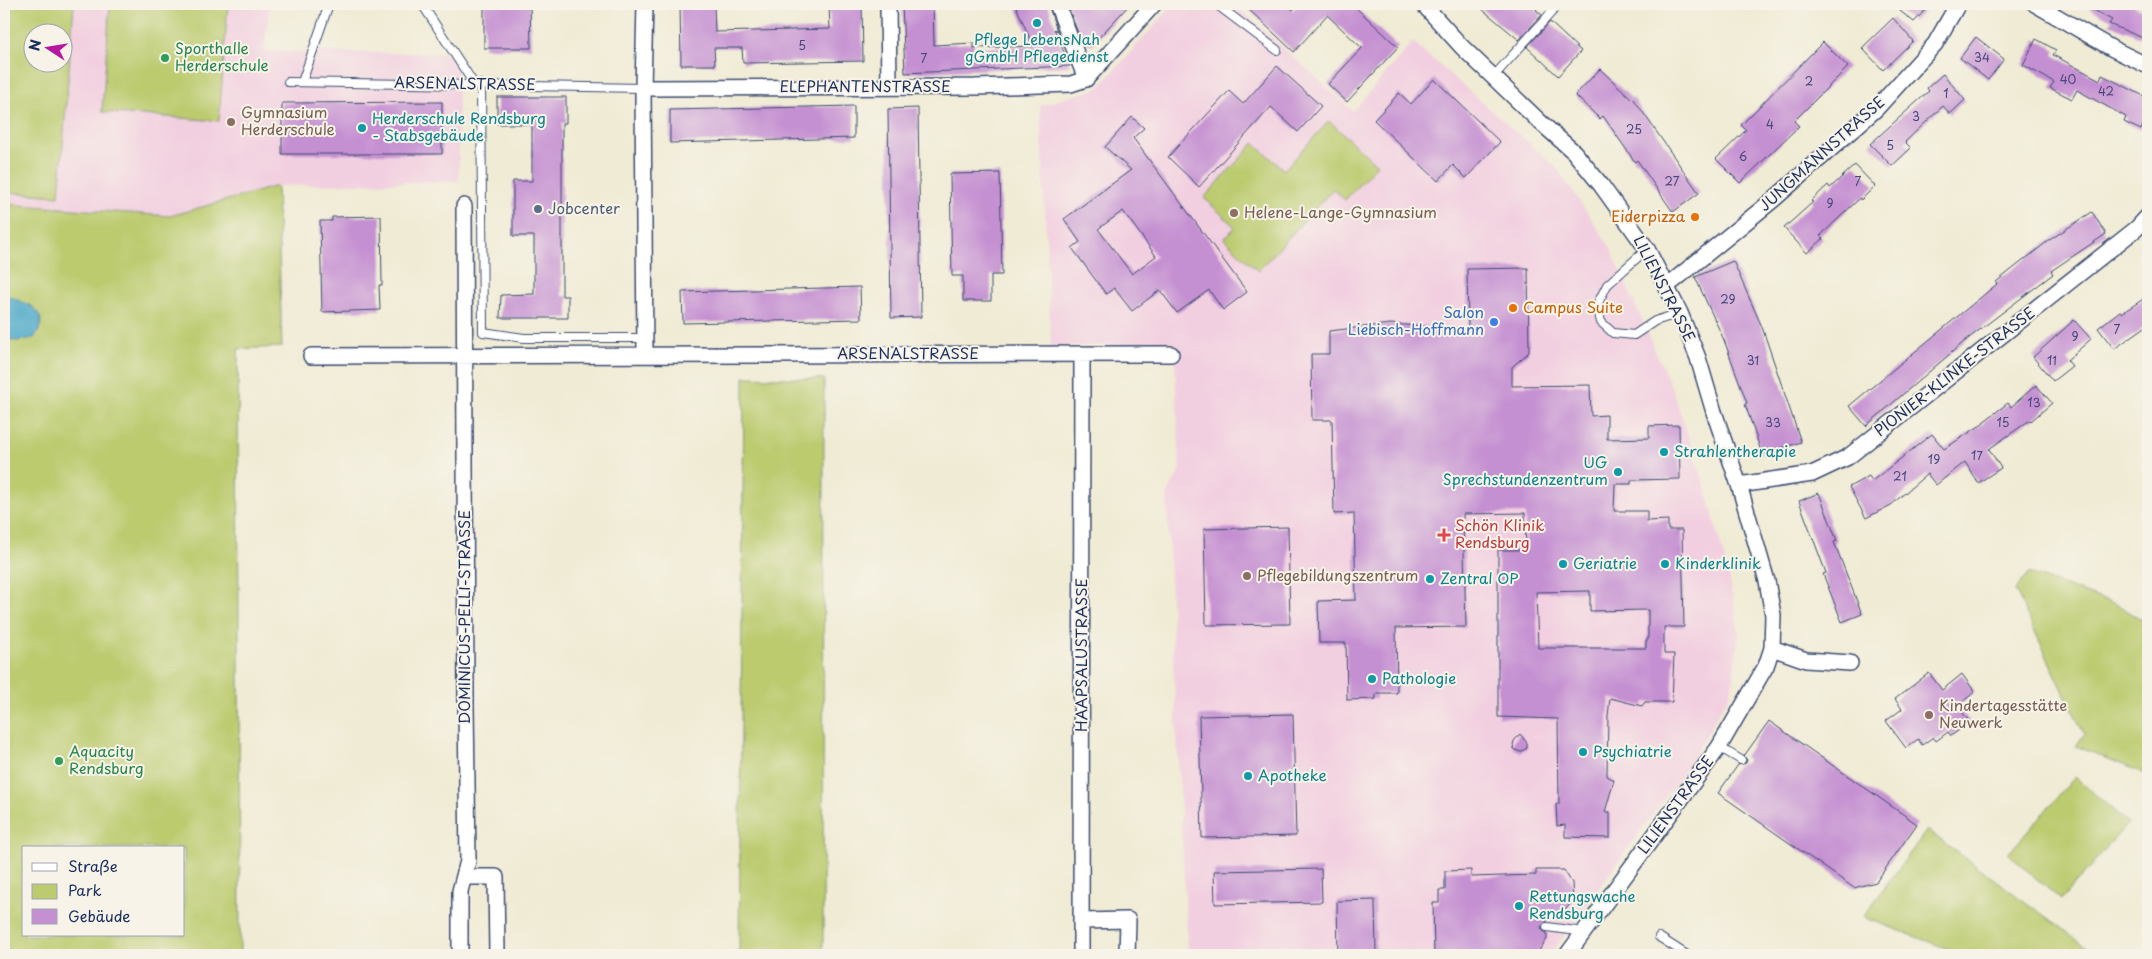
<svg xmlns="http://www.w3.org/2000/svg" width="2152" height="959" font-family="'Playpen Sans',sans-serif">
  <style>
    .built { fill: #f2cfe0; fill-rule: evenodd }
    .green { fill: #bbcb6e; stroke: #6b7d66; fill-rule: evenodd }
    .water { fill: #49a7c8; stroke: #326b93 }
    .building { fill: #c590d2; fill-rule: evenodd }
    .lines { fill: none; stroke-linecap: round; stroke-linejoin: round }
    .lane-casing { stroke: #3b4b70; stroke-width: 10 }
    .street-casing { stroke: #3b4b70; stroke-width: 18 }
    .lane { stroke: #fff; stroke-width: 8 }
    .street { stroke: #fff; stroke-width: 15 }
    .culture-dot { fill: #0f9aa8; stroke: #f7f3e8; stroke-width: 2 }
    .leisure-dot { fill: #2e9e5b; stroke: #f7f3e8; stroke-width: 2 }
    .education-dot { fill: #8d6e63; stroke: #f7f3e8; stroke-width: 2 }
    .service-dot { fill: #5c6f8a; stroke: #f7f3e8; stroke-width: 2 }
    .food-dot { fill: #e8710a; stroke: #f7f3e8; stroke-width: 2 }
    .shop-dot { fill: #3f7fe0; stroke: #f7f3e8; stroke-width: 2 }
    .health-dot { fill: #e0444e; stroke: #f7f3e8; stroke-width: 2 }
    .labels { text-anchor: middle; stroke-width: 4; stroke-linejoin: round; paint-order: stroke }
    .number-label { font-size: 12px; fill: #46477b }
    .culture-label { font-size: 15px; fill: #0d838f; stroke: #f7f3e8; text-anchor: start }
    .leisure-label { font-size: 15px; fill: #27864d; stroke: #f7f3e8; text-anchor: start }
    .street-label { font-size: 15px; fill: #1b2f5e; stroke: #f7f3e8 }
    .education-label { font-size: 15px; fill: #785e54; stroke: #f7f3e8; text-anchor: start }
    .service-label { font-size: 15px; fill: #4e5e75; stroke: #f7f3e8; text-anchor: start }
    .food-label { font-size: 15px; fill: #c56008; stroke: #f7f3e8; text-anchor: end }
    .shop-label { font-size: 15px; fill: #366cbe; stroke: #f7f3e8; text-anchor: end }
    .health-label { font-size: 15px; fill: #be3a42; stroke: #f7f3e8; text-anchor: start }
  </style>
  <rect width="100%" height="100%" fill="#f7f3e8"/>
  <filter id="ink" filterUnits="userSpaceOnUse"><feTurbulence type="fractalNoise" baseFrequency=".02" numOctaves="2"/><feDisplacementMap in="SourceGraphic" scale="10" xChannelSelector="R" yChannelSelector="G"/><feConvolveMatrix kernelMatrix="1 2 1 2 8 2 1 2 1" color-interpolation-filters="sRGB"/></filter>
  <filter id="wash" filterUnits="userSpaceOnUse"><feTurbulence type="fractalNoise" baseFrequency=".0096" numOctaves="4" result="noise"/><feDisplacementMap in="SourceGraphic" scale="20" xChannelSelector="R" yChannelSelector="G"/><feGaussianBlur stdDeviation="1.12" result="paint"/><feColorMatrix in="noise" values="0 0 0 0 0 0 0 0 0 0 0 0 0 0 0 0 0 1.4 0 .05"/><feComposite in="paint" operator="in"/></filter>
  <g filter="url(#wash)">
    <rect width="100%" height="100%" fill="#f0ebd4"/>
    <path class="built" d="M4,4H270L264,51L457,54L459,181L277,186L170,216L4,204ZM32,32H62V62H32Z
      M1174,4H1235L1353,111L1413,42L1556,167L1609,245L1673,391L1705,485L1729,576L1739,635L1731,692L1687,768L1550,955H1188L1174,678L1167,495L1180,471L1174,343L1051,347L1040,106L1098,88Z"/>
    <path class="green" d="M4,4H74L59,196L4,192ZM62,32V62H32V32Z
      M110,4H228L219,121L102,112Z
      M1329,121L1377,165L1345,200L1333,189L1258,271L1224,239L1235,227L1204,198L1254,143L1284,170Z
      M277,186L282,347L238,349L240,955H4V339L17,341L34,307L4,294V204L170,216ZM24,848H184V935H24Z
      M744,377L824,379L823,955H739Z
      M2029,573L2116,604L2148,623V775L2076,746L2084,734L2015,590Z
      M2075,777L2128,823L2061,900L2008,854Z
      M1927,830L2098,955H1964L1863,917Z"/>
    <path class="water" d="M4,294C24,303 55,311 34,338L17,341L4,339Z"/>
    <g id="blocks">
      <path class="building" d="M484,4H530L531,48H484Z
        M680,4H714L715,32L830,29L829,4H862L863,61L743,63L742,48H714L715,65H681Z
        M902,4H933L934,45L974,43V48L1033,46L1015,4H1048L1057,31L1054,29L1070,66L905,73Z
        M1067,4H1130L1092,45L1081,41Z
        M1243,4H1286L1293,10L1299,4H1352L1398,47L1347,102L1328,84L1362,48L1327,15L1294,52Z
        M1476,4H1541L1536,10L1542,15L1519,40Z
        M1907,4H1931L1914,22L1900,11Z
        M2081,4H2130L2148,12V40L2109,24L2112,20Z
        M1893,18L1913,41L1883,70L1862,48Z
        M1550,22L1581,51L1558,76L1527,47Z
        M1976,37L2004,59L1988,80L1960,58Z
        M2036,39L2056,50L2053,55L2100,80L2102,75L2148,98V114L2141,130L2124,122L2126,117L2077,90L2072,99L2050,88L2054,82L2023,65Z
        M1823,42L1848,67L1794,121L1799,126L1740,183L1716,159L1746,130L1741,125Z
        M1277,66L1321,106L1298,132L1271,107L1199,187L1168,157L1229,91L1243,104Z
        M1600,69L1632,99L1633,98L1699,193L1673,212L1637,160L1635,162L1603,116L1600,119L1575,95Z
        M1943,74L1965,100L1950,114L1943,106L1905,142L1911,148L1892,166L1870,144L1929,91L1927,88Z
        M1434,79L1500,142L1466,178L1453,165L1438,181L1374,120L1399,93L1411,104Z
        M497,97H566V123H562V296H568V318H500L501,295L534,294V236H513V181H532V124H497Z
        M442,102V154H282V103Z
        M854,106V138L670,143V110Z
        M918,108L921,317L891,318L888,109Z
        M1132,117L1144,128L1133,138L1247,292L1223,310L1209,290L1177,313L1160,290L1132,311L1114,288L1106,294L1072,248L1080,242L1064,219L1131,170L1105,147ZM1123,211L1156,256L1132,274L1098,229Z
        M1855,165L1875,186L1861,200L1860,198L1820,236L1823,239L1807,253L1784,228L1813,202L1811,201L1828,185L1830,188Z
        M1000,173L1002,275H991V301H963V276H952L950,174Z
        M2092,212L2106,234L2051,271L2053,274L1965,341L1866,426L1849,406L1997,284L1996,282L2048,241Z
        M381,216L382,285H379L380,310L322,312L320,221H332V217Z
        M1733,261L1762,327L1801,442L1762,454L1745,404L1747,403L1724,340L1695,277Z
        M1528,268L1529,352L1512,367V386L1590,385L1591,416L1607,415V439L1649,438V426L1679,425L1680,479L1631,480V484H1615L1614,511H1647V521L1668,520V530H1682L1684,627H1664V654H1674L1672,702H1645L1642,706L1610,698L1608,716L1607,776L1614,780L1605,812H1610V838L1565,837V825L1557,826L1556,804H1559L1558,719L1498,717V550H1526L1525,513L1463,514L1466,627L1396,628L1397,693H1376V699L1347,700L1346,643H1319L1318,601L1356,600L1354,513L1334,514L1332,420H1312L1311,354H1329V331L1390,324L1468,329L1467,269ZM1590,591V611L1648,610V640H1646V648H1538L1536,592Z
        M860,287L861,319L683,323L682,292Z
        M2148,296V325L2114,349L2098,328L2120,311L2122,313Z
        M2074,320L2091,339L2067,360L2072,366L2053,381L2033,357Z
        M2036,385L2052,403L2031,421L2030,420L1989,449L2001,468L1978,483L1965,462L1936,485L1927,474L1891,505L1866,518L1849,487L1869,476L1872,481L1932,434L1944,449L1984,423L1983,422L2008,403L2011,407Z
        M1819,493L1837,541L1834,542L1862,614L1842,622L1823,574L1826,573L1799,501Z
        M1288,527L1290,624L1206,625L1204,529Z
        M1929,673L1942,690L1962,674L1975,692L1957,706L1970,722L1951,736L1948,732L1936,741L1933,737L1922,745L1918,739L1906,748L1886,721L1902,709L1895,699Z
        M1293,714L1296,836L1202,838L1199,716Z
        M1769,721L1917,824L1876,882L1854,888L1718,793L1738,765L1746,763L1747,760L1744,756Z
        M1520,734L1527,743V748L1520,752L1514,749L1513,745L1514,741Z
        M1321,869L1322,902L1215,904L1214,871Z
        M1471,870V877L1536,875V870H1564L1572,883L1573,900L1563,913L1547,914V921L1541,927L1543,931L1547,933V939L1536,955H1434L1433,903H1439V890H1445V871Z
        M1375,900L1376,955H1338L1337,901Z"/>
    </g>
  </g>
  <g filter="url(#ink)">
    <use href="#blocks" fill-opacity="0" stroke="#3b4b70" stroke-width="1"/>
    <g class="lines">
      <defs>
        <path id="lane" d="M422,4L474,84
          M1216,4L1277,50
          M1493,77L1559,4
          M288,82L643,88
          M302,82L329,4
          M481,84L483,332L524,338H644
          M1647,249L1607,285L1597,305L1601,322L1613,333L1634,335L1655,321L1680,313
          M1719,747L1741,760
          M1547,927L1584,932
          M1659,937L1687,955"/>
        <path id="street" d="M888,4L889,86
          M1057,4L1086,79
          M1423,4L1462,47L1539,121L1574,152L1601,185L1647,249L1680,313L1698,358L1714,412L1739,485L1767,581L1773,615L1772,648L1766,666L1719,747L1567,955
          M2035,4L2113,49L2148,66
          M643,88L975,87L1071,84L1086,79L1154,4
          M1666,287L1774,199L1876,109L1935,44L1958,4
          M645,354L643,88L645,4
          M311,356L1171,354
          M1739,485L1812,474L1848,457L2136,229L2148,216
          M1772,648L1806,660L1850,663
          M465,877H496L497,955
          M1082,921L1128,920L1127,955
          M460,955V891L468,861L466,705L464,206
          M1081,955L1082,354"/>
      </defs>
      <use href="#lane" class="lane-casing"/>
      <use href="#street" class="street-casing"/>
      <use href="#lane" class="lane"/>
      <use href="#street" class="street"/>
    </g>
  </g>
  <g class="culture-dot">
    <circle cx="1037" cy="23" r="5"/>
    <circle cx="362" cy="128" r="5"/>
    <circle cx="1664" cy="452" r="5"/>
    <circle cx="1618" cy="472" r="5"/>
    <circle cx="1563" cy="564" r="5"/>
    <circle cx="1665" cy="564" r="5"/>
    <circle cx="1430" cy="579" r="5"/>
    <circle cx="1372" cy="679" r="5"/>
    <circle cx="1583" cy="752" r="5"/>
    <circle cx="1248" cy="776" r="5"/>
    <circle cx="1519" cy="906" r="5"/>
  </g>
  <g class="leisure-dot">
    <circle cx="165" cy="58" r="5"/>
    <circle cx="59" cy="761" r="5"/>
  </g>
  <g class="education-dot">
    <circle cx="231" cy="122" r="5"/>
    <circle cx="1234" cy="213" r="5"/>
    <circle cx="1247" cy="576" r="5"/>
    <circle cx="1929" cy="715" r="5"/>
  </g>
  <circle class="service-dot" cx="538" cy="209" r="5"/>
  <g class="food-dot">
    <circle cx="1695" cy="217" r="5"/>
    <circle cx="1513" cy="308" r="5"/>
  </g>
  <circle class="shop-dot" cx="1494" cy="322" r="5"/>
  <path class="health-dot" d="M1441.5 527.5h5v5h5v5h-5v5h-5v-5h-5v-5h5z"/>
  <g class="labels">
    <g class="number-label">
      <text x="802" y="50">5</text>
      <text x="1982" y="62">34</text>
      <text x="924" y="63">7</text>
      <text x="2068" y="84">40</text>
      <text x="1809" y="86">2</text>
      <text x="2106" y="96">42</text>
      <text x="1946" y="98">1</text>
      <text x="1916" y="121">3</text>
      <text x="1770" y="129">4</text>
      <text x="1634" y="134">25</text>
      <text x="1890" y="150">5</text>
      <text x="1743" y="161">6</text>
      <text x="1672" y="186">27</text>
      <text x="1858" y="186">7</text>
      <text x="1830" y="208">9</text>
      <text x="1728" y="304">29</text>
      <text x="2117" y="334">7</text>
      <text x="2075" y="341">9</text>
      <text x="1753" y="365">31</text>
      <text x="2052" y="365">11</text>
      <text x="2034" y="407">13</text>
      <text x="1773" y="427">33</text>
      <text x="2003" y="427">15</text>
      <text x="1977" y="460">17</text>
      <text x="1934" y="464">19</text>
      <text x="1900" y="481">21</text>
    </g>
    <g class="culture-label">
      <text x="1037" y="45" text-anchor="middle">Pflege LebensNah<tspan x="1037" dy="17">gGmbH Pflegedienst</tspan></text>
      <text x="372" y="124">Herderschule Rendsburg<tspan x="372" dy="17">- Stabsgebäude</tspan></text>
      <text x="1674" y="457">Strahlentherapie</text>
      <text x="1608" y="468" text-anchor="end">UG<tspan x="1608" dy="17">Sprechstundenzentrum</tspan></text>
      <text x="1573" y="569">Geriatrie</text>
      <text x="1675" y="569">Kinderklinik</text>
      <text x="1440" y="584">Zentral OP</text>
      <text x="1382" y="684">Pathologie</text>
      <text x="1593" y="757">Psychiatrie</text>
      <text x="1258" y="781">Apotheke</text>
      <text x="1529" y="902">Rettungswache<tspan x="1529" dy="17">Rendsburg</tspan></text>
    </g>
    <g class="leisure-label">
      <text x="175" y="54">Sporthalle<tspan x="175" dy="17">Herderschule</tspan></text>
      <text x="69" y="757">Aquacity<tspan x="69" dy="17">Rendsburg</tspan></text>
    </g>
    <g class="street-label">
      <text transform="translate(465 84) rotate(1)" y="5">ARSENALSTRASSE</text>
      <text x="865" y="92">ELEPHANTENSTRASSE</text>
      <text transform="translate(1822 154) rotate(-42)" y="5">JUNGMANNSTRASSE</text>
      <text transform="translate(1664 289) rotate(63)" y="5">LILIENSTRASSE</text>
      <text x="908" y="359">ARSENALSTRASSE</text>
      <text transform="translate(1955 372) rotate(-38)" y="5">PIONIER-KLINKE-STRASSE</text>
      <text transform="translate(465 617) rotate(-90)" y="5">DOMINICUS-PELLI-STRASSE</text>
      <text transform="translate(1082 655) rotate(-90)" y="5">HAAPSALUSTRASSE</text>
      <text transform="translate(1676 805) rotate(-54)" y="5">LILIENSTRASSE</text>
    </g>
    <g class="education-label">
      <text x="241" y="118">Gymnasium<tspan x="241" dy="17">Herderschule</tspan></text>
      <text x="1244" y="218">Helene-Lange-Gymnasium</text>
      <text x="1257" y="581">Pflegebildungszentrum</text>
      <text x="1939" y="711">Kindertagesstätte<tspan x="1939" dy="17">Neuwerk</tspan></text>
    </g>
    <g class="service-label">
      <text x="548" y="214">Jobcenter</text>
    </g>
    <g class="food-label">
      <text x="1685" y="222">Eiderpizza</text>
      <text x="1523" y="313" text-anchor="start">Campus Suite</text>
    </g>
    <g class="shop-label">
      <text x="1484" y="318">Salon<tspan x="1484" dy="17">Liebisch-Hoffmann</tspan></text>
    </g>
    <g class="health-label">
      <text x="1455" y="531">Schön Klinik<tspan x="1455" dy="17">Rendsburg</tspan></text>
    </g>
  </g>
  <rect width="2152" height="959" fill="none" stroke="#f7f3e8" stroke-width="20"/>
  <rect x="22" y="846" width="162" height="90" fill="#f7f3e8" stroke="#9fa5b1"/>
  <rect x="32" y="863" width="25" height="8" fill="#ffffff" stroke="#9fa5b1"/>
  <text x="68" y="872" font-size="15" fill="#1b2f5e">Straße</text>
  <rect x="32" y="884" width="25" height="15" fill="#bbcb6e" stroke="#9fa5b1"/>
  <text x="68" y="896" font-size="15" fill="#1b2f5e">Park</text>
  <rect x="32" y="909" width="25" height="15" fill="#c590d2" stroke="#9fa5b1"/>
  <text x="68" y="922" font-size="15" fill="#1b2f5e">Gebäude</text>
  <g transform="translate(48 48) rotate(282)"><circle r="24" fill="#f7f3e8" stroke="#9fa5b1"/>
  <path d="M0-4L9 19L0 12L-9 19Z" fill="#b5179e"/>
  <text y="-8" font-size="14" font-weight="bold" text-anchor="middle" fill="#1b2f5e">N</text>
  </g>
</svg>
